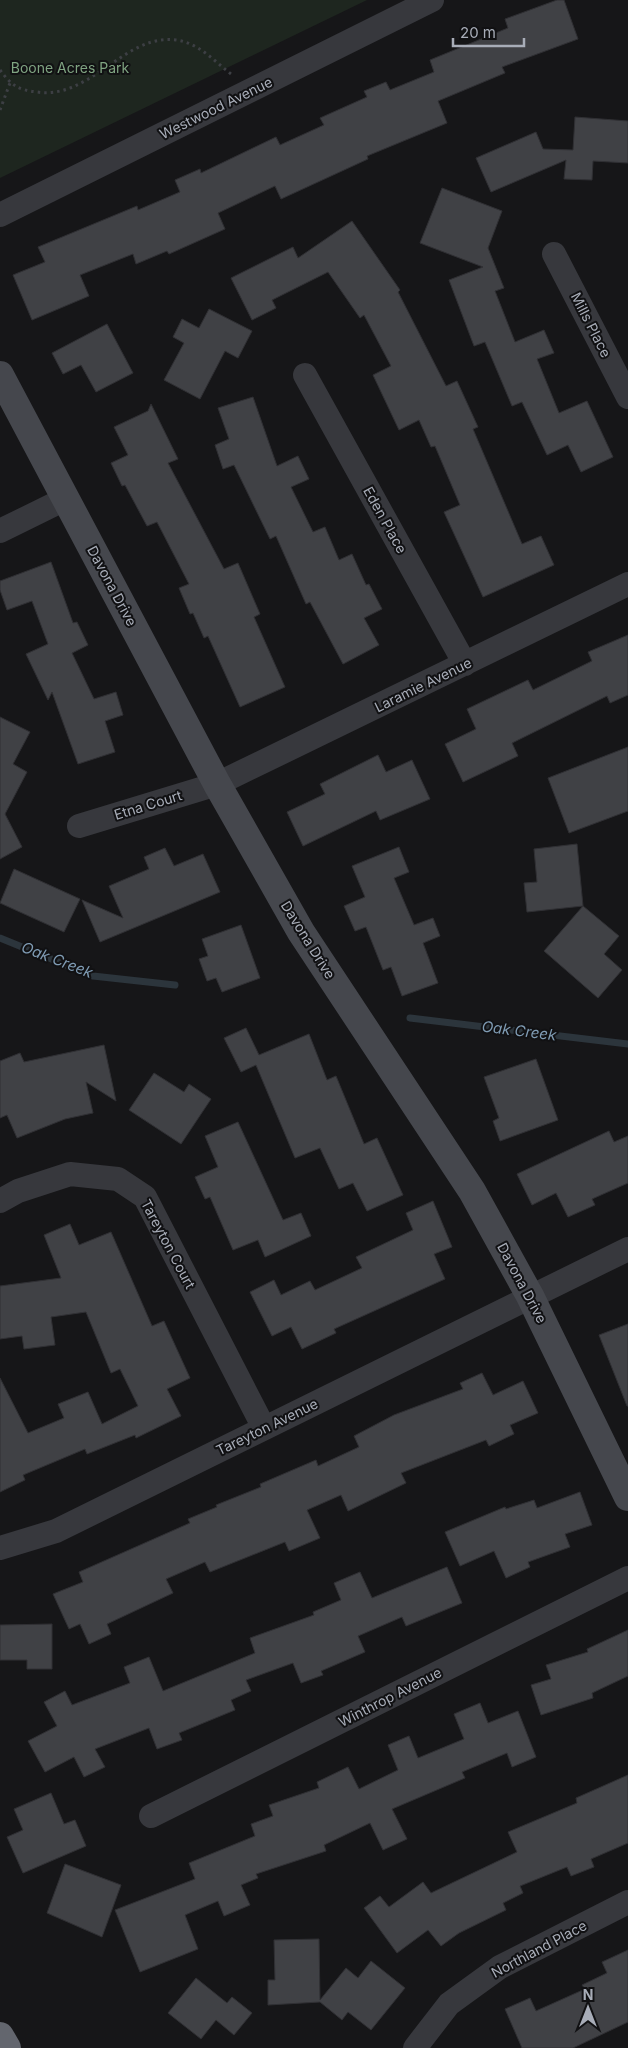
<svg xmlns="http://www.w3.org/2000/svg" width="628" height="2048" font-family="Inter,sans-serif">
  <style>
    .green { fill: #1e261f }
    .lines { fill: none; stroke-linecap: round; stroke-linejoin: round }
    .stream { stroke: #2c353c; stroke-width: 7 }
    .building { fill: #404145; stroke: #303034 }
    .path { stroke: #3d3f44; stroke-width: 3; stroke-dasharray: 2.5 4; stroke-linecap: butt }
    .street { stroke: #37383d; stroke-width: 24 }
    .secondary { stroke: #45474d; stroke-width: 28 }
    .highway { stroke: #63666e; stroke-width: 28 }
    .labels { text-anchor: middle; stroke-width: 4; stroke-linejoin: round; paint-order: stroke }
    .park-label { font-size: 14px; fill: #7fa381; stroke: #111113 }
    .street-label { font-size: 14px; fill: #a8adb8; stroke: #111113 }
    .water-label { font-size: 15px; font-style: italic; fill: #7f9bb3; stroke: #111113 }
  </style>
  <rect width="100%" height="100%" fill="#161618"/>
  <path class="green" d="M0,0H367L0,178Z"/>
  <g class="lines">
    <path class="stream" d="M0,938L93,976L175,985
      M410,1018L628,1044"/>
  </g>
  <path class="building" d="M557,0H564L578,39L502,67L505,73L438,101L447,123L367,156L368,159L281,199L275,186L218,213L225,229L169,254L167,251L136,264L133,254L80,275L89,296L32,320L13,275L45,262L38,247L137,206L138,210L180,192L175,180L200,169L201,173L276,137L280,145L324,125L320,118L367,97L364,91L386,82L390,90L434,72L430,60L508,28L505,19Z
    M575,117L628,121V163L593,161L592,180L564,179L566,160L491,192L476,158L536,132L543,149L573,150Z
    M442,188L502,211L488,248L504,288L495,291L515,342L544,330L554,353L537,359L559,413L587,401L613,457L581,472L568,445L547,455L522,402L512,406L485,342L474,346L449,280L483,267L420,243Z
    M352,221L400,290L398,292L446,386L457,381L478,427L473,429L522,544L541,536L554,565L483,597L444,512L460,505L435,446L431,447L419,420L399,430L373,375L391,366L364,315L360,318L328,272L272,300L276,308L252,320L231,278L293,247L298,258Z
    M209,309L252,331L238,358L225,351L200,399L164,380L184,343L173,337L182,319L199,328Z
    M107,324L133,373L96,392L81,365L63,374L52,353Z
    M253,397L277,466L298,456L309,479L291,487L313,532L325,527L339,560L352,554L366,585L369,584L382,609L364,618L379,645L343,664L310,602L306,604L276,536L270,539L234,465L223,469L215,445L229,439L218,408Z
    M151,404L178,459L168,463L224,569L238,563L260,614L254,617L285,687L240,707L208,636L204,638L193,613L190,614L179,588L189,584L157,522L147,526L125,485L122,486L111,463L128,455L114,427L148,411Z
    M51,562L73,623L77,622L88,645L72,653L94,699L116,692L123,715L105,721L115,752L78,764L52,692L48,700L26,654L48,644L32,601L7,610L0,590V581Z
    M628,635V695L610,703L607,696L512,743L518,756L463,782L445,744L476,729L467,709L528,680L533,690L592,661L588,652Z
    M0,717L30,732L13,764L27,772L5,814L22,847L0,859Z
    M628,747V811L569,833L548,778Z
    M378,755L386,772L412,760L430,799L380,820L376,811L303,846L287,812L325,794L320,784Z
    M577,844L583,906L619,936L604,954L622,970L598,998L544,951L583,906L527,912L524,883L537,882L534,849Z
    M399,847L409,872L394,878L414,925L433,918L440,936L423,943L438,983L402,996L391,967L383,970L366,927L355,931L344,906L365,897L352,866Z
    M165,848L174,866L203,854L220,892L100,942L82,900L123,918L109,886L149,869L144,857Z
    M14,869L80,899L64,932L0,903Z
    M241,925L260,978L222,992L216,978L207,981L199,959L208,956L202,939Z
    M246,1028L259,1055L309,1034L327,1080L336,1076L364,1144L377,1138L403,1195L367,1211L353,1183L339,1189L320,1148L295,1158L256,1065L241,1072L224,1038Z
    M104,1045L116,1101L86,1082L93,1113L65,1119L17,1138L7,1115L0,1118V1061L20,1053L24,1062Z
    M536,1059L558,1120L500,1141L493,1121L499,1118L484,1077Z
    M154,1073L184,1092L189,1084L211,1099L181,1144L129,1110Z
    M238,1122L283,1220L301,1213L311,1236L265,1257L258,1240L233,1250L210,1197L205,1199L195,1177L218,1167L205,1136Z
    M609,1131L614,1142L628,1136V1183L592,1199L595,1205L568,1217L556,1193L532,1205L517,1174Z
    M433,1201L452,1247L434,1254L445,1279L334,1329L336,1333L302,1349L291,1327L272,1336L250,1292L274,1280L281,1295L310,1281L315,1290L362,1268L356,1257L413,1230L406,1213Z
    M70,1224L79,1245L111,1232L152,1326L164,1321L190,1378L167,1389L181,1416L136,1438L135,1435L87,1454L85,1449L23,1475L25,1480L0,1492V1378L28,1433L64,1418L58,1404L88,1392L102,1424L138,1406L120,1369L111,1373L86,1312L51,1317L55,1345L24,1349L22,1336L0,1339V1286L61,1278L44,1235Z
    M628,1324V1406H627L599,1335Z
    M482,1373L493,1395L523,1381L538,1413L510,1425L514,1434L489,1446L486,1440L401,1473L406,1483L348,1511L341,1495L307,1510L320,1538L289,1551L285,1542L210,1572L205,1562L166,1579L173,1593L107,1624L111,1634L89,1644L80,1624L69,1629L53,1594L83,1582L79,1572L190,1523L188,1519L217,1507L216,1505L261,1487L260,1484L316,1460L318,1466L359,1447L354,1436L394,1415L463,1389L460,1383Z
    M580,1492L592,1525L565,1534L570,1547L528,1562L530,1567L506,1578L494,1551L460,1566L445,1532L505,1507L506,1509L534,1500L537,1508Z
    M447,1567L462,1603L406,1626L402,1617L358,1636L365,1652L321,1671L323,1675L301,1683L293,1663L246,1680L251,1691L231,1700L235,1710L179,1733L182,1740L157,1749L149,1728L95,1749L105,1767L84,1777L74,1757L45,1772L28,1741L57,1726L44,1702L65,1691L72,1705L130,1683L124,1667L149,1657L163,1691L255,1653L250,1638L314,1615L313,1612L341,1600L334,1583L360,1572L372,1598Z
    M52,1624V1669H27V1660H0V1625Z
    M628,1630V1676L592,1693L593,1698L541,1715L531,1685L551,1679L546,1665L588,1652L587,1649Z
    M480,1703L488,1723L518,1711L536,1757L512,1767L507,1753L462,1772L465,1778L392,1809L407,1839L383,1850L370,1823L324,1845L326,1851L256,1874L258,1878L241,1885L250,1905L224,1916L218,1901L185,1915L198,1949L140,1972L115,1910L195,1879L189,1863L255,1836L251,1824L273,1816L269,1805L319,1788L317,1782L348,1767L359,1789L398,1770L388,1745L409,1736L418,1758L464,1739L454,1714Z
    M628,1775V1843L591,1859L594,1867L571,1876L567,1867L520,1886L523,1893L503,1903L506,1910L459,1933L441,1946L428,1930L397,1953L364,1908L380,1896L389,1907L423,1882L431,1893L517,1852L508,1832L577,1803L576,1798Z
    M51,1793L64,1824L75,1820L86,1846L23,1873L7,1837L23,1830L14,1809Z
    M65,1864L121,1885L102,1937L47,1913Z
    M319,1939L320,2000L346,1968L358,1978L371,1961L405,1988L371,2030L348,2012L342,2020L320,2002L268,2005V1980H275L274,1940Z
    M628,1950V2022L573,2048H522L505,2009L530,1998L536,2011L585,1989L582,1985L607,1973L602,1962Z
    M196,1978L227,2003L232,1997L252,2013L234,2035L216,2020L201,2039L168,2013Z"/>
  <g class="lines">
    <path class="path" d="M0,70C11,85 18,90 37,92C91,100 125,33 176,40C199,43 214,61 231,74
      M0,110L10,83"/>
    <path class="street" d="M0,215L432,0
      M554,254L628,397
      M305,375L465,664
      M0,531L65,499
      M79,826L217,784L628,584
      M0,1201L18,1191L70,1174L118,1179L145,1197L264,1428
      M0,1548L56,1531L628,1249
      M151,1816L628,1578
      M415,2048L449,2004L500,1967L628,1902"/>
    <path class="secondary" d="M0,375L217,784L301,932L472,1191L530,1296L628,1497"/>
    <path class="highway" d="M0,2036L7,2048"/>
  </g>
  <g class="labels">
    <g class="park-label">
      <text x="70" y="73">Boone Acres Park</text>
    </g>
    <g class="street-label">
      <text transform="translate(216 108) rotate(-26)" y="5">Westwood Avenue</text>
      <text transform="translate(591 325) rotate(63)" y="5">Mills Place</text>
      <text transform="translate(385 520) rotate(61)" y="5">Eden Place</text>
      <text transform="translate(112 586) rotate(62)" y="5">Davona Drive</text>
      <text transform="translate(423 685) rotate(-26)" y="5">Laramie Avenue</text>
      <text transform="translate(148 805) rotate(-17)" y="5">Etna Court</text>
      <text transform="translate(308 940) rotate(58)" y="5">Davona Drive</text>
      <text transform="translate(168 1244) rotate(62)" y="5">Tareyton Court</text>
      <text transform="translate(522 1283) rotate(62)" y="5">Davona Drive</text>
      <text transform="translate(267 1427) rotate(-26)" y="5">Tareyton Avenue</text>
      <text transform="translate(390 1697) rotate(-27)" y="5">Winthrop Avenue</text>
      <text transform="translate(539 1949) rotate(-28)" y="5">Northland Place</text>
    </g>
    <g class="water-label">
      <text transform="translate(57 960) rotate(21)" y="5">Oak Creek</text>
      <text transform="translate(519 1031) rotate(7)" y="5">Oak Creek</text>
    </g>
  </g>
  <g transform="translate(588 2008)" stroke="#111113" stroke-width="4" paint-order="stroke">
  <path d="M0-4L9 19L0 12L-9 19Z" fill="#a8adb8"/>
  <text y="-8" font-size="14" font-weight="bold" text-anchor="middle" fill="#a8adb8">N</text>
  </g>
  <path d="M453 38v8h71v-8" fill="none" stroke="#a8adb8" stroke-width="2.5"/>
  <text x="460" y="38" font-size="15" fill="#a8adb8" stroke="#111113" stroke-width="4" paint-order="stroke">20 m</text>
</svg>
